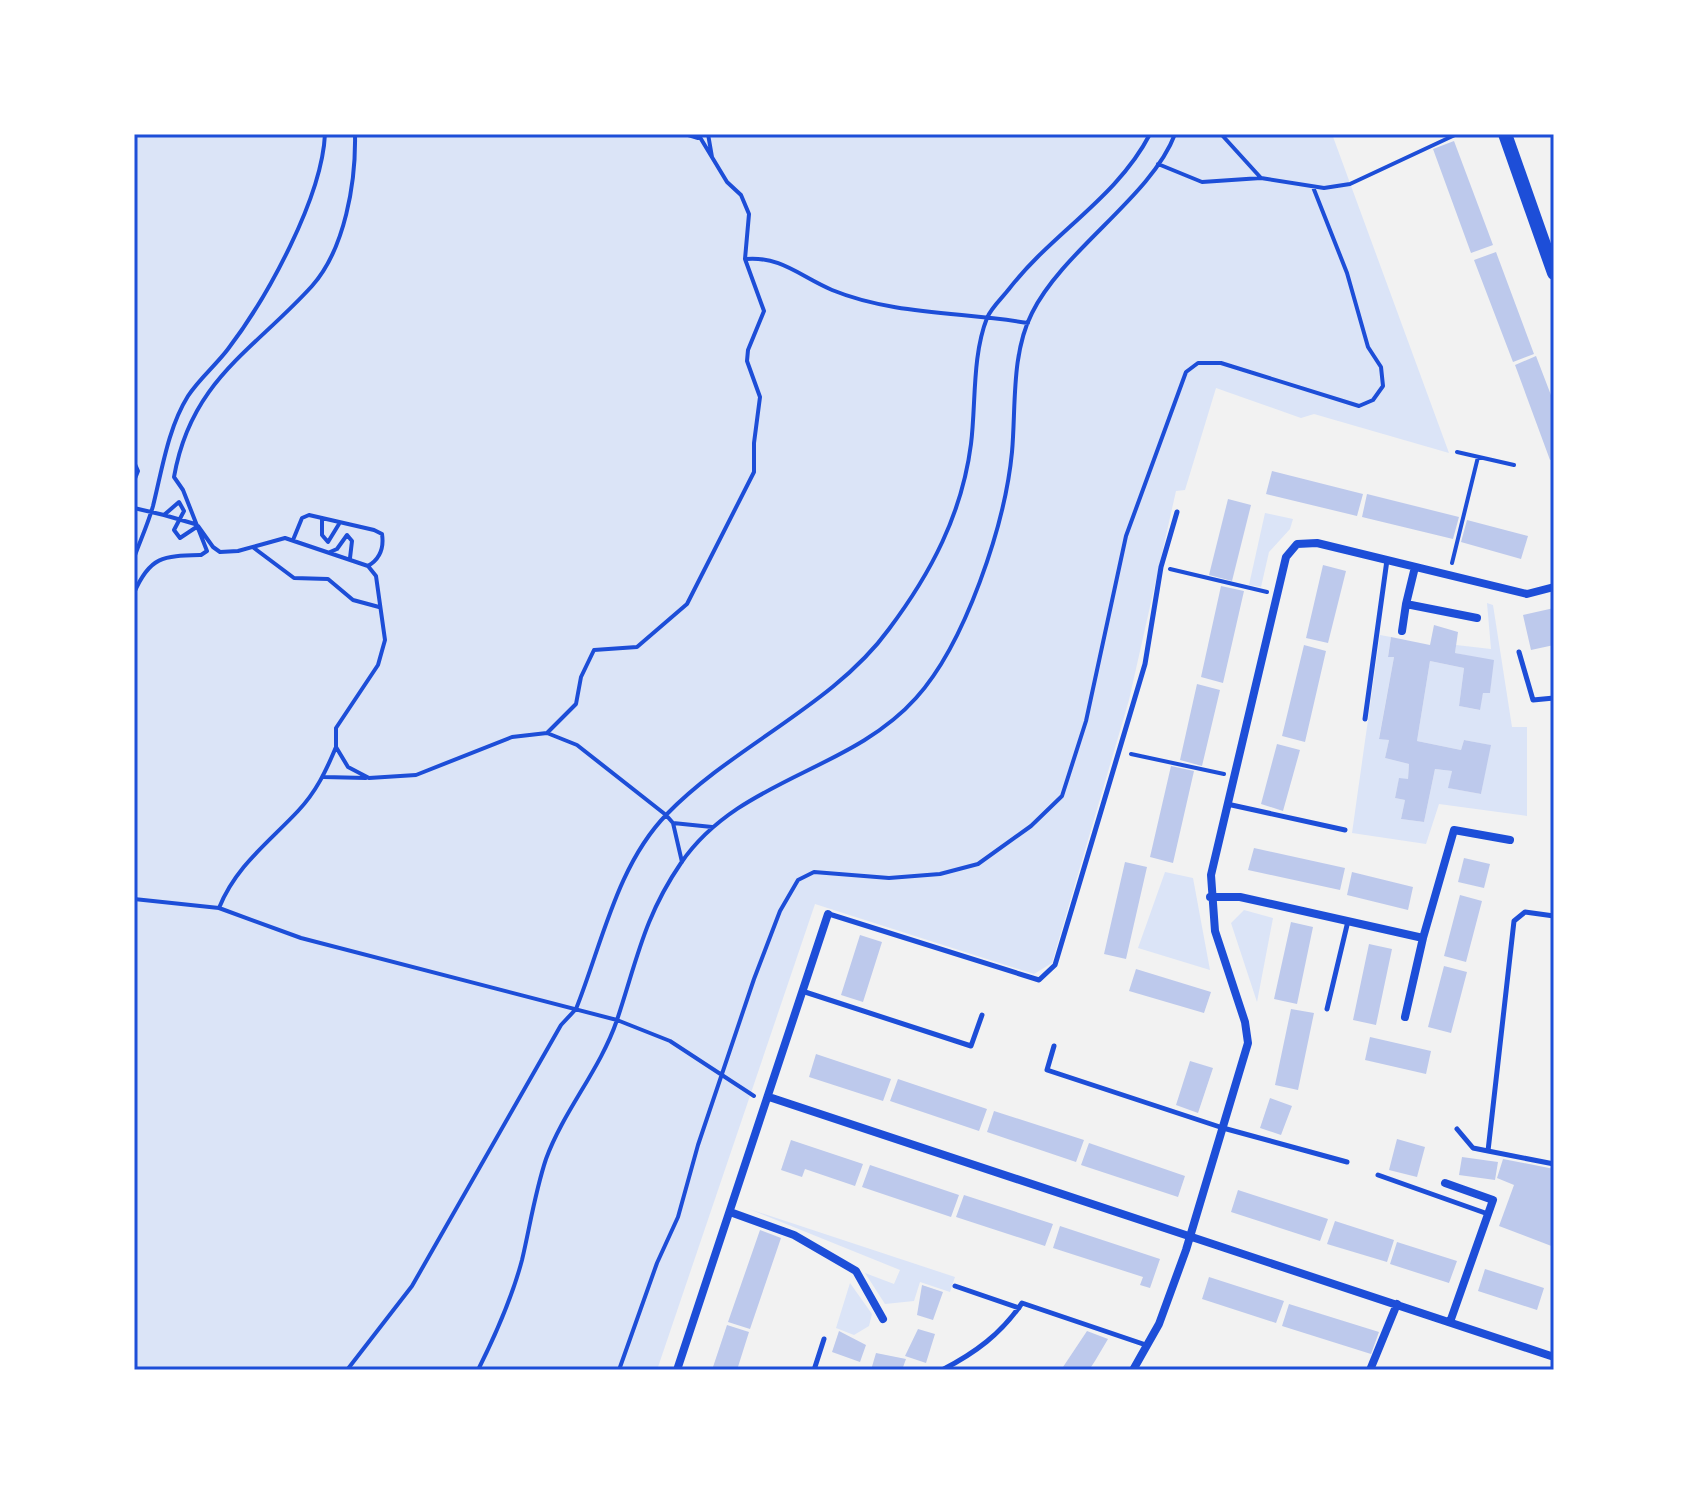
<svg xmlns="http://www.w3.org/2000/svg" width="1688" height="1504" font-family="'DM Sans',sans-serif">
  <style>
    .green { fill: #dbe4f7 }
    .building { fill: #bdc9ec }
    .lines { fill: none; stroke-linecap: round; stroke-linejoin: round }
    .path { stroke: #1d4ed8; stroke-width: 4 }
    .service { stroke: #1d4ed8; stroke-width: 5 }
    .minor { stroke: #1d4ed8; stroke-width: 8 }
    .tertiary { stroke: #1d4ed8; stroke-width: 14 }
    .neatline { fill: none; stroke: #1d4ed8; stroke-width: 3 }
  </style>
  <rect width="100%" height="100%" fill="#f2f2f2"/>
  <path class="green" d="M134,134H1332L1449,453L1314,414L1301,418L1216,388L1185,490L1176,491L1129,700L1052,963L1034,974L815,904L657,1370H134Z
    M1265,513L1293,519L1290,529L1269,552L1261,587L1249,585Z
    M1487,603L1493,605L1512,727H1527V816L1439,804L1426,844L1352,833L1380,635L1391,637L1388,656L1394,657L1379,738L1389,740L1385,758L1409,764L1408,779H1399L1395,798L1405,800L1401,819L1424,822L1435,769L1452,771L1449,788L1481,794L1490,745L1464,740L1461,750L1417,741L1430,661L1464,668L1459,706L1479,710L1483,693H1490L1493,661L1455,653L1456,645L1491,649Z
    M1165,872L1193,878L1210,970L1138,948Z
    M1244,910L1273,918L1257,1002L1231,923Z
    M749,1209L955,1277L950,1292L920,1282L914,1301L885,1304L865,1273L894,1284L900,1270Z
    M850,1283L872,1314L869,1326L854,1335L836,1328Z"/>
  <path class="building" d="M1454,141L1493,245L1471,253L1433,149Z
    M1496,252L1534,354L1513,362L1474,260Z
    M1536,356L1554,403V459L1550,460L1515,365Z
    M1272,471L1363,494L1357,516L1266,494Z
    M1367,494L1459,517L1453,539L1362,517Z
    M1228,499L1251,505L1232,581L1209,575Z
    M1467,520L1528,536L1521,559L1461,542Z
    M1323,565L1346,571L1328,643L1306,638Z
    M1221,586L1244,591L1223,683L1201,677Z
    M1554,608V645L1531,650L1523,615Z
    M1434,625L1458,632L1455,653L1494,660L1490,693H1483L1480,710L1459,706L1464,668L1430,661L1417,741L1461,750L1464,740L1491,745L1481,794L1448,788L1452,771L1435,769L1424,822L1401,819L1405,800L1395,798L1399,778L1408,779L1409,764L1385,758L1389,740L1379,739L1394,657H1388L1391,637L1430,645Z
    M1304,645L1326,651L1305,742L1282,736Z
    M1197,684L1220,690L1202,766L1180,760Z
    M1277,744L1300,750L1283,811L1261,804Z
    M1171,766L1194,771L1173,863L1150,857Z
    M1254,848L1345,868L1340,890L1248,870Z
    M1464,858L1490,864L1484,888L1458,882Z
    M1125,862L1147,867L1126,959L1104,954Z
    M1352,872L1413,887L1408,910L1347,895Z
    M1460,895L1482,901L1466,962L1444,956Z
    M1291,922L1313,927L1297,1004L1274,999Z
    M860,935L882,942L863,1002L841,995Z
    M1369,944L1392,949L1376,1025L1353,1020Z
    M1444,966L1467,972L1451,1033L1428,1027Z
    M1136,969L1211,992L1204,1013L1129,991Z
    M1291,1009L1314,1013L1298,1090L1275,1085Z
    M1370,1037L1431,1051L1426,1074L1365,1060Z
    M816,1054L891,1079L883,1101L809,1077Z
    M1190,1061L1213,1068L1198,1113L1176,1105Z
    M898,1079L987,1109L979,1131L890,1101Z
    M1270,1098L1292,1106L1281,1135L1260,1128Z
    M994,1111L1084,1140L1076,1162L987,1132Z
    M1397,1139L1425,1147L1417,1177L1389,1170Z
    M791,1140L863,1164L855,1186L805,1169L802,1177L781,1170Z
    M1089,1143L1185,1176L1178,1197L1081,1165Z
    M1462,1157L1498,1162L1495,1180L1459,1175Z
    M1503,1159L1554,1169V1247L1499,1226L1514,1185L1497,1178Z
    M870,1165L959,1195L951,1217L862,1187Z
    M1238,1190L1328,1219L1320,1241L1231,1212Z
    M964,1195L1053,1224L1045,1246L956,1217Z
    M1335,1221L1394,1240L1387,1262L1327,1244Z
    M1060,1226L1160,1259L1150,1288L1140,1285L1143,1277L1053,1248Z
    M760,1230L781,1238L750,1329L728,1322Z
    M1397,1242L1457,1261L1449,1283L1390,1264Z
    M1485,1269L1544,1288L1537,1310L1478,1291Z
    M1209,1277L1284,1301L1276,1323L1202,1299Z
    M922,1285L943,1292L933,1320L917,1315Z
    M1289,1304L1379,1332L1371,1354L1282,1326Z
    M727,1325L749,1332L737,1370H712Z
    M918,1329L935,1334L926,1363L905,1356Z
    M839,1331L866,1345L860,1362L832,1352Z
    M1087,1331L1108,1339L1095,1361L1089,1370H1061Z
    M876,1353L906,1359L902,1370H871Z"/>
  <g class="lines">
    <path class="path" d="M685,134L698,138
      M708,134L712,157
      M1221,134L1261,178
      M1158,164L1202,182L1261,178L1324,188L1350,184L1457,134
      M746,259C781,256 801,277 832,290C893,315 963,312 1028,323
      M1457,452L1514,465
      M134,462L138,471L134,481
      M134,508L164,515L179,502L184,511L174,530L180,538L198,526L213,547L220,552L238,551L285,538L368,566L376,576L385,640L378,665L336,728V747L348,767L369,778L416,775L512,737L547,733L576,704L581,677L594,650L637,647L687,604L754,472V443L760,397L747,361L748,350L764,311L745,259L749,214L741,195L727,182L698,134
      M164,515L195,524
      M322,518V535L328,542L339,524
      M293,540L302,518L309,515L374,530L382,534C384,547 380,559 368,566
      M254,548L294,578L328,579L353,600L379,607
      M330,552L337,549L347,535L352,541L350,558
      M134,558C140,541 148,524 153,506C162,470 168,428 188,396C199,379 216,365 228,349C267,298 322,198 325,134
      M1452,563L1478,457
      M1170,569L1267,592
      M134,593C150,556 163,556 201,555L207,551L183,490L174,477C191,380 253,351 312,286C345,249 356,182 355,134
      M547,733L577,745L666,815L673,823L682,862
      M1131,754L1224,774
      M324,777L366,778
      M673,823L712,827
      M134,899L219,908L301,938L617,1020L670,1041L754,1096
      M219,908C236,866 268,843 298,811C316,792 326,771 336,747
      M347,1370L412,1286L561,1025L576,1009C602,944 617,865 667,814C733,746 834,705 889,629C931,573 962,514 971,444C976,404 972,356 987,318C991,308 1002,298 1009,289C1052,233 1117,198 1150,134
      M478,1370C496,1334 512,1298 522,1260C530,1226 535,1192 546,1159C564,1110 600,1070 617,1020C637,960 644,917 681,863C739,778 850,772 916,698C965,644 1005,525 1012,452C1016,408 1011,354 1032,313C1063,250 1152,196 1175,134
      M619,1370L657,1263L678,1217L698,1145L754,979L780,911L798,880L814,872L889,878L940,874L978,864L1031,826L1062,796L1086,721L1126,536L1186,372L1198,363H1221L1359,406L1373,400L1383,386L1381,367L1368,347L1347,273L1313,187"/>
    <path class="service" d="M1362,134H1367
      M1519,652L1533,700L1554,698
      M1365,719L1387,560
      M1227,804L1345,830
      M829,914L1039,980L1055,965L1145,664L1161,567L1177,512
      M1554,916L1525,912L1514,921L1488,1151L1554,1164
      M802,991L971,1046L982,1015
      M1327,1009L1348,921
      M1054,1046L1047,1070L1223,1128L1347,1162
      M1457,1129L1473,1148L1488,1151
      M1378,1175L1488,1214
      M955,1286L1019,1308
      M814,1370L824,1339
      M942,1370C975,1353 1001,1334 1022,1303L1146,1345"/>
    <path class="minor" d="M1415,567L1406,604L1477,618
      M1402,631L1406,604
      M1210,897H1240L1423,938
      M1405,1017L1423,938L1454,830L1510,840
      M769,1097L1554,1357
      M1445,1183L1493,1200L1450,1322
      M730,1212L794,1235L856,1271L883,1319
      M677,1370L828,914
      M1133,1370L1159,1324L1186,1250L1248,1043L1245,1022L1215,931L1211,875L1286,557L1297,544L1317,543L1527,594L1554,587
      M1370,1370L1397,1304"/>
    <path class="tertiary" d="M1505,134L1554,273"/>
  </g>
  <rect width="1688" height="1504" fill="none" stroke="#ffffff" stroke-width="272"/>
  <rect x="136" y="136" width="1416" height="1232" class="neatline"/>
</svg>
